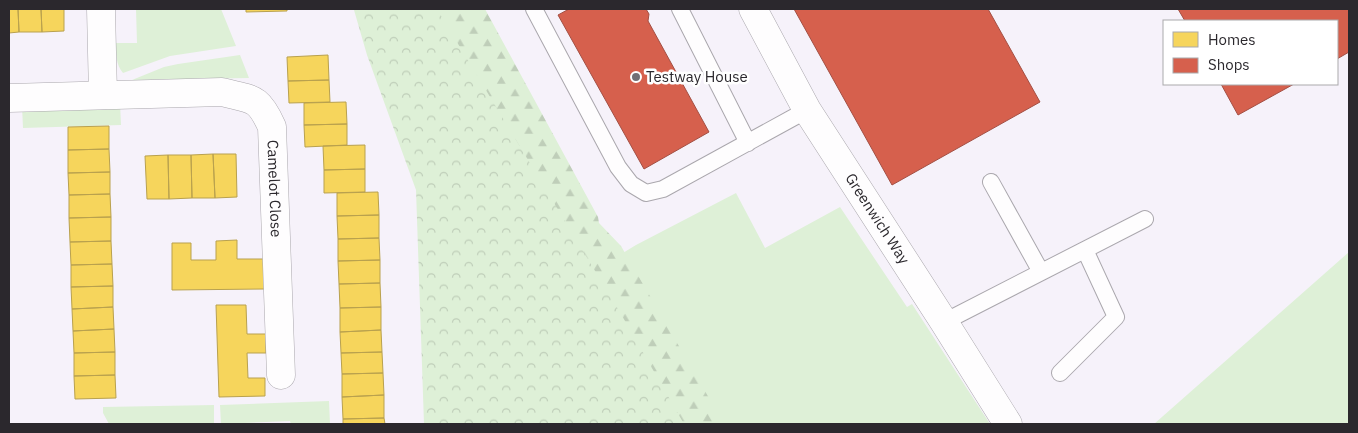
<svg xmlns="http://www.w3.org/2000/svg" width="1358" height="433" font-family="'IBM Plex Sans',sans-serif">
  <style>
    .grass { fill: #def0d7 }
    .forest { fill: url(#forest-firs) }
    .park { fill: url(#park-crowns) }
    .homes { fill: #f6d55c; stroke: #b9a14e }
    .shops { fill: #d6604d; stroke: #a34f43 }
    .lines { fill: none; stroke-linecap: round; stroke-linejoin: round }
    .lane-casing { stroke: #aaa7ad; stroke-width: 18 }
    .street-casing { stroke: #aaa7ad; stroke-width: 29 }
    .lane { stroke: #fefdfe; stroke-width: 16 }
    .street { stroke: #fefdfe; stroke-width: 28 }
    .poi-dot { fill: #726f75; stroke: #fff; stroke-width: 2 }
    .labels { text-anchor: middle; stroke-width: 5; stroke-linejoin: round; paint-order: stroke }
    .poi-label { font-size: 15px; fill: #2b282d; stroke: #fff; text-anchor: start }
    .street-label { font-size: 15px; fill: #2b282d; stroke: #fff }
  </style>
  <defs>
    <pattern id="forest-firs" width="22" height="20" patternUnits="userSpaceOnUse" patternTransform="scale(1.25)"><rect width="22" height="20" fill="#def0d7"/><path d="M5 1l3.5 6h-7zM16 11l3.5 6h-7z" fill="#bfceb9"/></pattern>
    <pattern id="park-crowns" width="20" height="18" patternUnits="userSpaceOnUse" patternTransform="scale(1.25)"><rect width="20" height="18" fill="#def0d7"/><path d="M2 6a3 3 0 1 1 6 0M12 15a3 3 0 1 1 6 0" fill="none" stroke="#bfceb9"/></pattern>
  </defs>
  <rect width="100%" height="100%" fill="#f6f2fa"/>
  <path class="grass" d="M136,9H221L236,46L170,56L123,73C116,65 116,54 116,43H137Z
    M240,55L249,78L132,80L164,67L178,64Z
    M120,103L121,125L23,128L22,106Z
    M736,193L765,248L840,207L907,307L912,304L990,424H714L613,259L636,245Z
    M1349,252V424H1154Z
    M329,401L330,424H291L290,421L221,424L220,405Z
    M214,405V424H109L103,413V407Z"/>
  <path class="forest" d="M411,9H485L598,217L599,223L621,246L724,424H637Z"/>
  <path class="park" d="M356,9H437L621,314L684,424H424L416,190L367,55L354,10Z"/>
  <path class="homes" d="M9,9H18L19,32L9,33Z
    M18,9H41L42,32H19Z
    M41,9H64V31L42,32Z
    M246,9H287V11L246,12Z
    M328,55L329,80L288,81L287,57Z
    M329,80L330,102L289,103L288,81Z
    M346,102L347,124L304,125V103Z
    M347,124V145L305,147L304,125Z
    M109,126V149L68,150V127Z
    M365,145V169L324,170L323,146Z
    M109,149L110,172L68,173V150Z
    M213,154H236L237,197L215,198Z
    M213,154L215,198H192L191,155Z
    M168,155L169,199H147L145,156Z
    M168,155H191L192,198L169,199Z
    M365,169V192L324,193V170Z
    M110,172V194L69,195L68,173Z
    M378,192L379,215L337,216V193Z
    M110,194L111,217L69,218V195Z
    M379,215V238L338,239L337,216Z
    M111,217V241L70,242L69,218Z
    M379,238L380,260L338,261V239Z
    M237,240V259H265V289L172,290V243H191V260H216V241Z
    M111,241L112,264L71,265L70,242Z
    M380,260V283L339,284L338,261Z
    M112,264L113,286L71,287V265Z
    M380,283L381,307L340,308L339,284Z
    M113,286V307L72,309L71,287Z
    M216,305H246L247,334H266V353H247L248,378H265V396L219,397Z
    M113,307L114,329L73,331L72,309Z
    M381,307V330L340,332V308Z
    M114,329L115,352L74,353L73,331Z
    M381,330L382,352L341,353L340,332Z
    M115,352V375L74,376V353Z
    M382,352L383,373L342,374L341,353Z
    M383,373L384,395L342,397V374Z
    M115,375L116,398L75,399L74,376Z
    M384,395V418L343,419L342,397Z
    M384,418L385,424H343V419Z"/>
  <path class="shops" d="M569,9H646L649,14L648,21L709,132L644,169L558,15Z
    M794,9H988L1040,102L892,185Z
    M1178,9H1349V52L1337,59V21H1185Z
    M1221,84H1294L1238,115Z"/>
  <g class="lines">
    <defs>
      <path id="lane" d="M534,9L618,167L631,184L646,193L663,189L807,110
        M680,9L748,143
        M991,182L1041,272
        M944,322L1145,219
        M1060,373L1116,317L1085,250"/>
      <g id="street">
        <path d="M101,9L103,95"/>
        <path id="s1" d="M753,9L807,110L944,322L1008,424"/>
        <path id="s2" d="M9,98L222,92C253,100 258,96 272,127L281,375"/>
      </g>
    </defs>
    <use href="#lane" class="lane-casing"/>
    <use href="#street" class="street-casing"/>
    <use href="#lane" class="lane"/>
    <use href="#street" class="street"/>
  </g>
  <circle class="poi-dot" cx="636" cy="77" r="5"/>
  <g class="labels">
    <g class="poi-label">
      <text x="646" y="82">Testway House</text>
    </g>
    <g class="street-label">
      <text dy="5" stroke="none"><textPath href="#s2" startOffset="340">Camelot Close</textPath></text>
      <text dy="5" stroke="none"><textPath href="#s1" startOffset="244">Greenwich Way</textPath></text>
    </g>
  </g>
  <rect width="1358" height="433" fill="none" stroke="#2b282d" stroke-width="20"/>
  <rect x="1163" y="20" width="175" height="65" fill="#ffffff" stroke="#aaa9ab"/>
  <rect x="1173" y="32" width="25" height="15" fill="#f6d55c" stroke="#aaa9ab"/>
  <text x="1208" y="45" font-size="15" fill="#2b282d">Homes</text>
  <rect x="1173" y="58" width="25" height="15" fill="#d6604d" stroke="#aaa9ab"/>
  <text x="1208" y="70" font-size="15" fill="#2b282d">Shops</text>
</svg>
